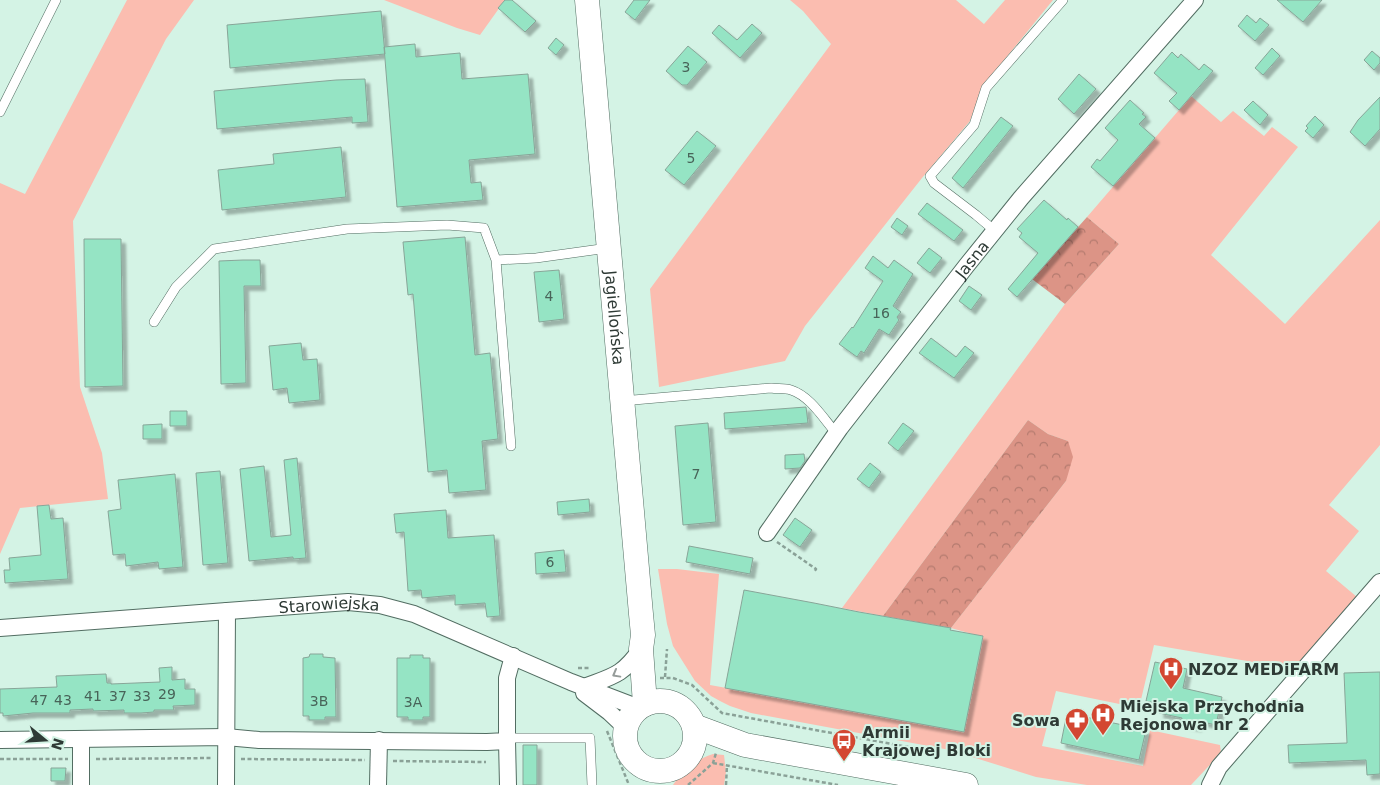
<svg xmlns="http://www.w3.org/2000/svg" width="1380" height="785" font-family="'DejaVu Sans',sans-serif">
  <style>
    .grass { fill: #fbbdb0 }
    .forest { fill: url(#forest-crowns) }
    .building { fill: #95e4c4; stroke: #88a598; filter: url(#shadow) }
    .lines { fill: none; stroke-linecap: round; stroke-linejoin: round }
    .lane-casing { stroke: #526d62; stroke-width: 10 }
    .street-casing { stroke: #526d62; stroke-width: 18 }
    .secondary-casing { stroke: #526d62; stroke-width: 25 }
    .path { stroke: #8aa197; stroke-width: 2.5; stroke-dasharray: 4 2.5; stroke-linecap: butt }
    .lane { stroke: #fff; stroke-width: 9 }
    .street { stroke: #fff; stroke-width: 16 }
    .secondary { stroke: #fff; stroke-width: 24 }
    .oneway { stroke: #969c9a }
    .labels { text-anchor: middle; stroke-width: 4; stroke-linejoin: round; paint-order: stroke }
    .number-label { font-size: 14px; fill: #486459 }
    .street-label { font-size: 16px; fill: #2e3a35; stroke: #d4f3e5 }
    .poi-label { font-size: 16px; font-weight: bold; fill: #2e3a35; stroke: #d4f3e5; text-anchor: start }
  </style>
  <defs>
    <pattern id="forest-crowns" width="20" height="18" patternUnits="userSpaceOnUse" patternTransform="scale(1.25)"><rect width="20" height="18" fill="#dc9486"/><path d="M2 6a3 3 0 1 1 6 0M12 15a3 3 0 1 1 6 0" fill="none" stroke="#b37a6e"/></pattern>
    <filter id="shadow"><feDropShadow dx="4.5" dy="4.5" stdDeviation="1" flood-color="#0004"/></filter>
  </defs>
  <rect width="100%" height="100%" fill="#d4f3e5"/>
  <path class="grass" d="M127,0H194L166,39L73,221L80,387L102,453L108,499L20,508L0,554V183L25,194Z
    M384,0H505L480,35L457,28Z
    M790,0H956L984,24L1005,0H1053L983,86L970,121L922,178L805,326L785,361L659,387L650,289L831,44L803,11Z
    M1191,96L1221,122L1233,111L1264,136L1272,127L1298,147L1211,255L1285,324L1380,220V445L1329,505L1359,531L1326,571L1357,597L1294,669L1154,645L1139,708L1056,691L1042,746L1143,766L1150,730L1220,745L1221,753L1191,785H1087L1036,777L950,750L751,713L730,706L720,701L711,696L695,681L673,646L667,624L658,569H677L719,574L710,685L964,731L983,637L951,628L1066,481L1068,441L1048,434L1028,420L883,616L842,608L1065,304L1119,244L1087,217Z
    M713,754L724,755L726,772L724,785H673C684,769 695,760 713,754Z"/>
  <path class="forest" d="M1087,217L1119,244L1065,304L1032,279Z
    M1028,420L1048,434L1068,441L1073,457L1066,481L951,628L883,616Z"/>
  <path class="building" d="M505,0H512L536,21L525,32L498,8Z
    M634,0H650L635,20L625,12Z
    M1277,0H1322L1303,22Z
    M381,11L385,54L230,68L227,25Z
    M1247,15L1256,23L1260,18L1269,25L1255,41L1238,26Z
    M752,24L762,33L740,58L712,33L719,25L737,40Z
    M556,38L564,45L556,55L548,48Z
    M415,44L416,57L460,53L462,79L528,74L535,154L469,160L471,183L481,182L483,200L397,207L384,47Z
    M688,46L707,62L687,85H682L666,71Z
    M1272,48L1280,56L1263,75L1255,68Z
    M1372,51L1380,58V63L1374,70L1364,60Z
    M1172,52L1178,58L1181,54L1199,70L1204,64L1213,71L1179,110L1169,101L1177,93L1154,73Z
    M1079,74L1096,89L1074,114L1058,99Z
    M365,79L368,122L352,123V117L217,129L214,91L336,80Z
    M1380,97V129L1365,146L1350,132L1358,120Z
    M1130,100L1144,113L1142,114L1146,117L1139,124L1155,138L1113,186L1091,167L1097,159L1100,161L1118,140L1105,128Z
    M1253,101L1268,115L1260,125L1244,110Z
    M1315,116L1324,125L1313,138L1305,131L1308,128L1306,126Z
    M1001,117L1013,126L963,188L952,178Z
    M697,131L716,146L684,185L665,170Z
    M341,147L346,197L222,210L218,170L274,164L273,154Z
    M1044,200L1067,220L1068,218L1078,227L1017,297L1008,289L1038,253L1019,237L1022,233L1017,229Z
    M927,203L963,230L954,241L918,214Z
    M897,218L908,226L902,235L891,227Z
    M465,237L475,355L490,353L498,439L482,441L486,490L449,493L447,470L428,472L413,294L408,295L403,242Z
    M84,239H121L123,386L85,387Z
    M929,248L942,258L930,273L917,263Z
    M873,256L888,268L894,260L913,274L893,306L901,312L897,317L899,320L889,335L879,329L864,353L861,351L857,357L839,344L852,327L853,328L883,281L865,268Z
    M243,260H260L261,286H244L246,383L221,384L219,261Z
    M559,270L564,319L539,322L534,272Z
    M969,286L982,295L971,310L959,301Z
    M931,338L956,357L965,346L974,353L954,378L919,353Z
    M301,343L303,360L317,359L320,400L289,403L287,388L273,390L269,346Z
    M806,407L808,423L725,429L724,413Z
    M170,411H187V426H170Z
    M708,423L716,522L683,525L675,426Z
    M903,423L914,431L898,451L888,443Z
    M162,424V439H143V425Z
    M804,454L805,461L800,468L785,469V455Z
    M297,458L306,558L293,559V557L249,561L240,469L264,466L271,537L291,535L284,460Z
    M870,463L881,472L869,488L857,479Z
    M220,471L228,563L203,565L196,473Z
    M175,474L183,567L159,569L158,562L126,566L125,554L113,555L108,511L121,509L118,480Z
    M589,499L590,512L558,515L557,502Z
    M49,505L51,519L63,518L68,579L5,583L4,570H10L9,558L41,555L37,506Z
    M446,510L448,538L494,535L500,616L487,617L485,603L455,605V595L422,598L421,590L408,591L404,532L396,533L394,514Z
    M795,518L812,530L800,547L783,535Z
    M689,546L753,558L750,574L686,562Z
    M564,550L566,572L536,574L535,553Z
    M744,590L814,603L859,612L951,628L950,630L983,636L964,732L725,688Z
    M310,654H323V657L335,658L336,717H325V720H309V716H303V658L309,657Z
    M410,655H423V658H430V717H423V720H408V717H397V658H410Z
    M1155,662L1187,669L1183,688L1222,697L1216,725L1198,721L1197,727L1181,724L1182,718L1159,713L1161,704L1146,701Z
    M172,667V680L185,679V689H195V705L173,706L174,710H154V712L141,713H124V710L93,711V709L70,710V713H33L3,716V713H0V689L57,687L56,676L106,674L107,683H111V684L160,682L159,668Z
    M1380,672V774L1367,775L1366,760L1289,763L1288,745L1347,743L1344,673Z
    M1067,713L1146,730L1139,760L1061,743Z
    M523,745H537V785H523Z
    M51,768H66L65,781H51Z"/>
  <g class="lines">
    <defs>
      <path id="lane" d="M0,112L56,0
        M995,231L976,215L934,183L930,176L974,125L986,88L1063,0
        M154,322L176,287L214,249L347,229L447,225L484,228L496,260
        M622,401L771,388C777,389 785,388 791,390C810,396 823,418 836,433
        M511,446L496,260L536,258L608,248
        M507,738H590L592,785"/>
      <g id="street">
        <path id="s1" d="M767,533L840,428L967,265L1021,198L1195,0"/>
        <path id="s2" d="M0,628L348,602L380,605L414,614L571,682L639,708"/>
        <path d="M584,687C613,676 622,676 641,649"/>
        <path d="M584,693L609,712L626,728"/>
        <path d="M81,739V785"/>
        <path d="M0,740L226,737L259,740L487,742L507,741V678L513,656"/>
        <path d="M507,741L508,785"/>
        <path d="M226,785L227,611"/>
        <path d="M378,785L379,740"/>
        <path d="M1210,785L1219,767L1380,582"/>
      </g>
      <g id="secondary">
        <path id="s3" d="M587,0L641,614L643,635L641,649L645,704"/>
        <circle cx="660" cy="736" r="35"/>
        <path d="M694,726L745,745L966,785"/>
      </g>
    </defs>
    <use href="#lane" class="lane-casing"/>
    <use href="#street" class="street-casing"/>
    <use href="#secondary" class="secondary-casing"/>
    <path class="path" d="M777,542L816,569L814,572
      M578,668H589
      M665,677L667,649
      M660,678H673L692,685L722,713L914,748L916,751
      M607,731L629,785
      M0,759H68
      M96,759L213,758
      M241,759L365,760
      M393,761L486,762
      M713,763L838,785
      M688,785L713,763L716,753
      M726,785L727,765"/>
    <use href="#lane" class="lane"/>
    <use href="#street" class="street"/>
    <use href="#secondary" class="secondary"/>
  </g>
  <defs><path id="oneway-chevron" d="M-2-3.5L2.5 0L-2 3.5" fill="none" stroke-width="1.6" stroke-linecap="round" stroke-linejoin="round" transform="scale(1.25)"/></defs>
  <use class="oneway" href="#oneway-chevron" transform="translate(616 674) rotate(151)"/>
  <defs>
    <symbol id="hospital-pin" viewBox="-11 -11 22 30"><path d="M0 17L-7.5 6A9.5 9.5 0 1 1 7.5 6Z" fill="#d34731" stroke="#d4f3e5"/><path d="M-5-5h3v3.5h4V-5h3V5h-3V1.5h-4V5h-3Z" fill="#fff"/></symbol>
    <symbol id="pharmacy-pin" viewBox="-11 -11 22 30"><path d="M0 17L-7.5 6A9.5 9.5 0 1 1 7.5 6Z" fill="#d34731" stroke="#d4f3e5"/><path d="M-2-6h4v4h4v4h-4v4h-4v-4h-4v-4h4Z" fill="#fff"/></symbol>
    <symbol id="bus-pin" viewBox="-11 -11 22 30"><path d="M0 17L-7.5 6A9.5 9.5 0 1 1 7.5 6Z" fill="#d34731" stroke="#d4f3e5"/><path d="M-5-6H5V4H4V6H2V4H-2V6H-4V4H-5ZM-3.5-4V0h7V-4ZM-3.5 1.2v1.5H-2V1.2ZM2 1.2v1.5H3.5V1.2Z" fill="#fff"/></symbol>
  </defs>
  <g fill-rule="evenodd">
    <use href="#hospital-pin" x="1157" y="655" width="28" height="38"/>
    <use href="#hospital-pin" x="1089" y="701" width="28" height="38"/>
    <use href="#pharmacy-pin" x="1063" y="706" width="28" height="38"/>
    <use href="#bus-pin" x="830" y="727" width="28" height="38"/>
  </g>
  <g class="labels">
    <g class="number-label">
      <text x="686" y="72">3</text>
      <text x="691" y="163">5</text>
      <text x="549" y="301">4</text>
      <text x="881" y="318">16</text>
      <text x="696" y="479">7</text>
      <text x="550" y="567">6</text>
      <text x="167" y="699">29</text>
      <text x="93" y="701">41</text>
      <text x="118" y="701">37</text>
      <text x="142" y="701">33</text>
      <text x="39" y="705">47</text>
      <text x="63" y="705">43</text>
      <text x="319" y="706">3B</text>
      <text x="413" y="707">3A</text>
    </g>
    <g class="street-label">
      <text dy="6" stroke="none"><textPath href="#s1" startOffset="342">Jasna</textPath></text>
      <text dy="6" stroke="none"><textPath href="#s3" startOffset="319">Jagiellońska</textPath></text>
      <text dy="6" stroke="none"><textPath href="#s2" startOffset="330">Starowiejska</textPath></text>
    </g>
    <g class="poi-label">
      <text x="1188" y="675">NZOZ MEDiFARM</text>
      <text x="1120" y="712">Miejska Przychodnia<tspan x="1120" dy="18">Rejonowa nr 2</tspan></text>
      <text x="1060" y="726" text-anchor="end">Sowa</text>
      <text x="862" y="738">Armii<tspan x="862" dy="18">Krajowej Bloki</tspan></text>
    </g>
  </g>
  <g transform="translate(45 740) rotate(108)" stroke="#d4f3e5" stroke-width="4" paint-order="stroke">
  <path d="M0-4L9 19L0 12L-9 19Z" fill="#2e3a35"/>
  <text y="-8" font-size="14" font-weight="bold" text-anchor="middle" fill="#2e3a35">N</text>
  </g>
</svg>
